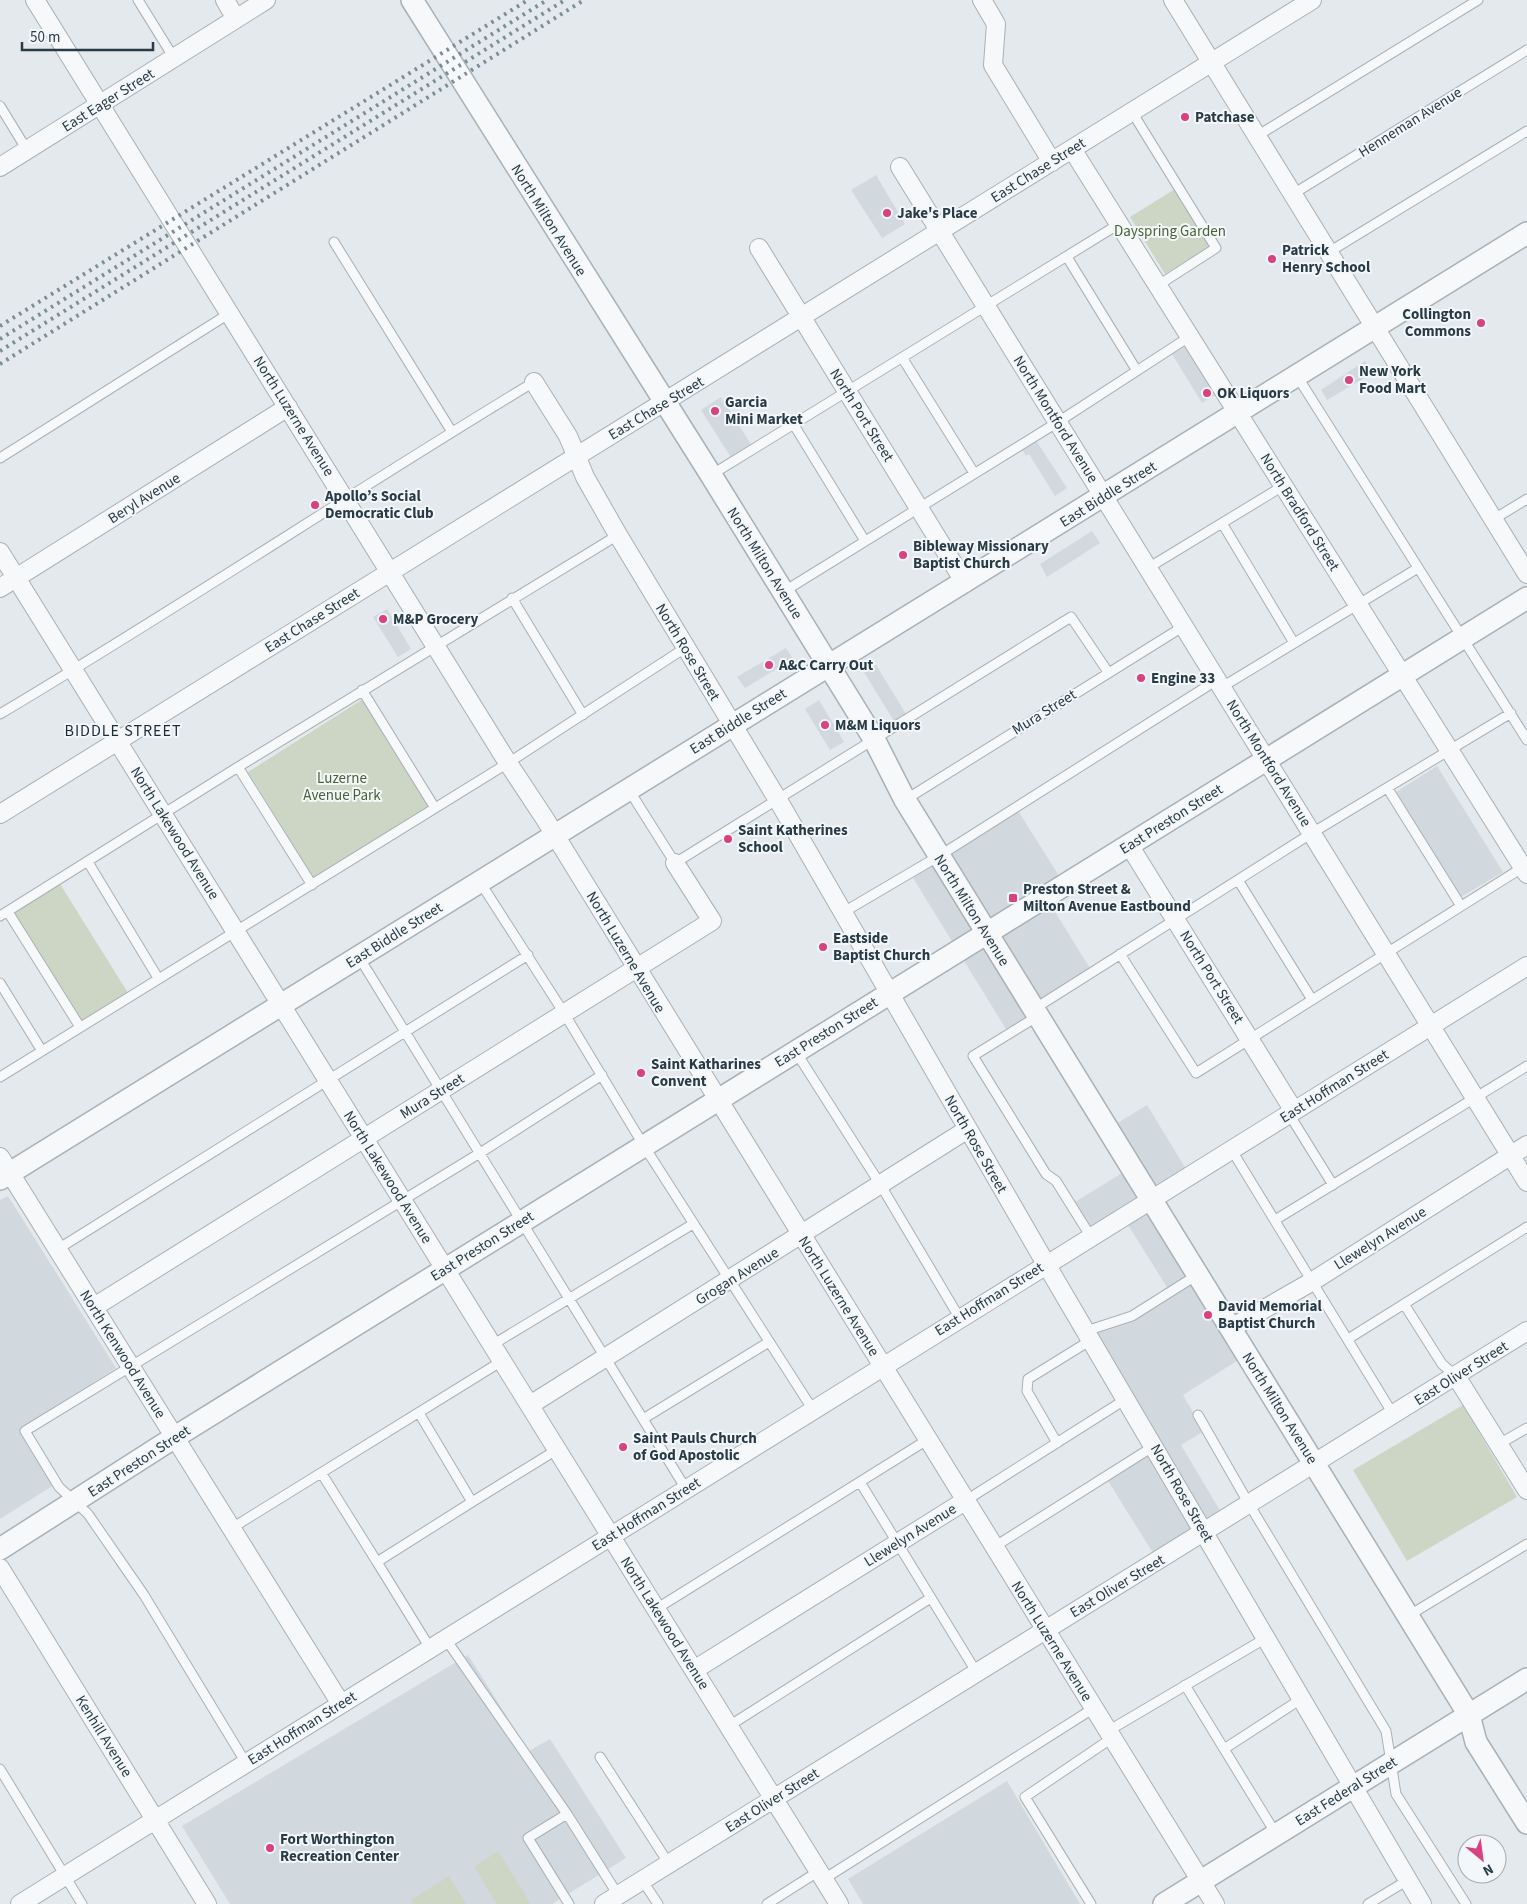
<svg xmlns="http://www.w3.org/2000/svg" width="1527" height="1904" font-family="'Source Sans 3',sans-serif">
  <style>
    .built { fill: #d1d9de }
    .green { fill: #cdd6c4 }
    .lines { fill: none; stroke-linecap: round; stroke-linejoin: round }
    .service-casing { stroke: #a7b1b7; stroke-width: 11 }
    .minor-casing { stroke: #a7b1b7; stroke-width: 20 }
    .tertiary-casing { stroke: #a7b1b7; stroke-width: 24 }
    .service { stroke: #f6f8fa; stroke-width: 9 }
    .minor { stroke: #f6f8fa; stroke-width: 18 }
    .tertiary { stroke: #f6f8fa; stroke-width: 21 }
    .rail { stroke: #7b8d97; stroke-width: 4; stroke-dasharray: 2.5 5; stroke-linecap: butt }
    .poi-dot { fill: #d8427e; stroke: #f3f7f9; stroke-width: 2 }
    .labels { text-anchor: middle; stroke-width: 4; stroke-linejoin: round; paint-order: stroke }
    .street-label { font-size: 15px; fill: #293b46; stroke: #f3f7f9 }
    .poi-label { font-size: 15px; font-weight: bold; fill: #293b46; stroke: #f3f7f9; text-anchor: start }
    .park-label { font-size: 15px; fill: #496236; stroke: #f3f7f9 }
    .neighbourhood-label { font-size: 16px; letter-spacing: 1px; fill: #1b2b37; stroke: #f3f7f9 }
  </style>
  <rect width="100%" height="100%" fill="#e3e9ec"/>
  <path class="built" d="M876,175L905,224L882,238L851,190Z
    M1184,346L1215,395L1202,403L1172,354Z
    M1365,361L1373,373L1327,400L1321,390Z
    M721,397L752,446L732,459L701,410Z
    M1035,439L1067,488L1055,496L1029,454L1026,456L1021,448Z
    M1092,531L1100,543L1047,577L1040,564Z
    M387,609L411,649L398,657L373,617Z
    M786,648L793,659L745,688L737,677Z
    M876,665L906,714L895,723L864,672Z
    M819,700L844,742L830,750L805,709Z
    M1437,766L1503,872L1461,897L1396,792Z
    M1015,806L1066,887L1047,899L1093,973L1038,1008L1009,1034L910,873Z
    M1147,1105L1189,1174L1155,1197L1251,1352L1183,1395L1204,1431L1181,1445L1225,1519L1158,1561L1105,1476L1153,1446L1084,1329L1128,1317L1170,1292L1123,1217L1087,1239L1067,1207L1135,1165L1111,1127Z
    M8,1196L116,1368L21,1428L54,1485L0,1519V1200Z
    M468,1655L529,1751L550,1739L626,1858L552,1904H230L182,1826Z
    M1007,1781L1080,1904H863L848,1879Z"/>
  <path class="green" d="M1175,189L1210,246L1165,274L1130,217Z
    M363,699L430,808L314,879L248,772Z
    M60,884L128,993L81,1022L14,912Z
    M1463,1405L1517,1497L1407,1561L1353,1470Z
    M498,1851L531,1904H497L474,1867Z
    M449,1876L466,1904H413L411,1900Z"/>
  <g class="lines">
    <defs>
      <path id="service" d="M138,0L174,58
        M0,106L27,150
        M1132,112L1216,248L1157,286
        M1257,136L1478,0
        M1293,194L1527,50
        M334,242L452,432
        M1329,252L1527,131
        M1067,257L1137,371
        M903,359L974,473
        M1297,376L1527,740
        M794,425L865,541
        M0,458L230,313
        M711,475L1119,224
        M1494,519L1527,499
        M1222,523L1294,643
        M1148,568L1283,486
        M783,592L1058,422L1189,337
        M512,598L583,715
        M1222,687L1418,568
        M362,690L435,808
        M0,714C180,607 355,490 534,382
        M238,767L312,885
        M1388,789L1461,906
        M629,790L675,863L1071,617L1108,672
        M905,800L1184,626
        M88,862L158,978
        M1238,880L1311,998
        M480,882L564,1013L644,1146L813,1410
        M8,912L80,1027
        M842,913L939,856L1217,680
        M0,916L238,767L618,535
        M1120,954L1196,1073L1525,866
        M359,957L686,1489
        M0,983L42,1051
        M1034,1009L1312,833L1511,713
        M1038,1016L973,1056L1046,1174L1056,1181L1091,1237
        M796,1052L880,1184L959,1317
        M0,1077L508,763L685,648
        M1289,1114L1333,1185
        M1231,1149L1393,1414
        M1275,1220L1527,1066
        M58,1249L528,955
        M1404,1304L1442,1364L1456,1376
        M1086,1331L1132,1316L1197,1275
        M1348,1339L1527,1227
        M492,1345L693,1224
        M1198,1415L1249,1504L1386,1731L1396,1794L1466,1904
        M643,1419L769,1342
        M1057,1443L1027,1391L1028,1379L1091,1340
        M1499,1444L1527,1428
        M322,1474L377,1562L472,1502L419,1413
        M860,1482L977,1673
        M965,1501L1126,1399
        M472,1502L558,1449
        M232,1528L502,1361
        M994,1547L1154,1446
        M377,1562L430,1648
        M656,1609L927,1440
        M1408,1616L1527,1544
        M445,1638L567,1814
        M1185,1685L1276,1834
        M729,1726L929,1599
        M1108,1731L1266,1638
        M1224,1749L1301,1699
        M600,1757L669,1864
        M246,1763L144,1595L88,1514L59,1487L25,1431L480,1153L602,1075
        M0,1769L82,1904
        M824,1879L1094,1708
        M642,1880L658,1904
        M569,1904L528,1838L567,1814L618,1895
        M767,1904L819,1871
        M1091,1904L1025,1797L1112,1738
        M1368,1904L1408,1880"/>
      <path id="minor" d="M35,0L508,763L545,819L1215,1904
        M225,0L236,19
        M982,0L996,24L993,65L1052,162
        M1173,0L1527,574
        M1072,149L1527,874
        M0,167L266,0
        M900,167L1527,1182
        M759,248L965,583
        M534,382L568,436L585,477L618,535L778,800L1046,1264L1422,1904
        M0,552L839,1904
        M0,588L288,407
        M0,814L1312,0
        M1129,845L1294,1111
        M0,1157L341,1704
        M94,1307L712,921L675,863
        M1231,1328L1313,1281L1527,1145
        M1456,1376L1527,1490
        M530,1405L968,1129
        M0,1568L207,1904
        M694,1670L965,1501
        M20,1904L1527,966
        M604,1904L1527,1331"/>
      <path id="tertiary" d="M412,0L711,475L874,739L905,800L1469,1715L1476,1742L1527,1823
        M0,1179L1527,233
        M0,1549L175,1437L1527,598
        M1164,1904L1527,1679"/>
    </defs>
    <use href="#service" class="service-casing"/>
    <use href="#minor" class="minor-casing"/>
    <use href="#tertiary" class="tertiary-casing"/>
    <use href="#service" class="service"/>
    <use href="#minor" class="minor"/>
    <use href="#tertiary" class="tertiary"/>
    <path class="rail" d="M0,326L528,0
      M0,339L547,0
      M0,351L565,0
      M0,364L584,0"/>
  </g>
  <g class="poi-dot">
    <circle cx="1185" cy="117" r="5"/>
    <circle cx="887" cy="213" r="5"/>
    <circle cx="1272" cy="259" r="5"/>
    <circle cx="1481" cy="323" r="5"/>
    <circle cx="1349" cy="380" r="5"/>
    <circle cx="1207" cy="393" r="5"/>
    <circle cx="715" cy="411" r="5"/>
    <circle cx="315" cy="505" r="5"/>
    <circle cx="903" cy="555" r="5"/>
    <circle cx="383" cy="619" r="5"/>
    <circle cx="769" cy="665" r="5"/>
    <circle cx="1141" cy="678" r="5"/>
    <circle cx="825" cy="725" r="5"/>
    <circle cx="728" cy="839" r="5"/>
    <rect x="1008" y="893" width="10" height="10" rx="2.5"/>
    <circle cx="823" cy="947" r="5"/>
    <circle cx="641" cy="1073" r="5"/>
    <circle cx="1208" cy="1315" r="5"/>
    <circle cx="623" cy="1447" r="5"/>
    <circle cx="270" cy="1848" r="5"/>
  </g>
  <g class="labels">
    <g class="street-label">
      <text transform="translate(108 100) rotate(-32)" y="5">East Eager Street</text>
      <text transform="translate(1410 122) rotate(-32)" y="5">Henneman Avenue</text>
      <text transform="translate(1038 170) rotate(-32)" y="5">East Chase Street</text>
      <text transform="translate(549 220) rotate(58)" y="5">North Milton Avenue</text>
      <text transform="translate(656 408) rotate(-31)" y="5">East Chase Street</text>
      <text transform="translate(862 415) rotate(58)" y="5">North Port Street</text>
      <text transform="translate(294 416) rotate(58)" y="5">North Luzerne Avenue</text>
      <text transform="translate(1056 419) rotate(58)" y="5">North Montford Avenue</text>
      <text transform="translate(1108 494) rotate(-32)" y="5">East Biddle Street</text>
      <text transform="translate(144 498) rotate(-32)" y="5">Beryl Avenue</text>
      <text transform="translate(1300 512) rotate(58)" y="5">North Bradford Street</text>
      <text transform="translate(765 563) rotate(58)" y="5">North Milton Avenue</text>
      <text transform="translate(312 620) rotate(-32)" y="5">East Chase Street</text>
      <text transform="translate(688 652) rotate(59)" y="5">North Rose Street</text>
      <text transform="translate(1044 712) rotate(-32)" y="5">Mura Street</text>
      <text transform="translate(738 721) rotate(-32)" y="5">East Biddle Street</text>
      <text transform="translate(1269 763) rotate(58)" y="5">North Montford Avenue</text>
      <text transform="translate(1171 819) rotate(-32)" y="5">East Preston Street</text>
      <text transform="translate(175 833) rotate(58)" y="5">North Lakewood Avenue</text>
      <text transform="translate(972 910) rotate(58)" y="5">North Milton Avenue</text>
      <text transform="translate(394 935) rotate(-32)" y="5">East Biddle Street</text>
      <text transform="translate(626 952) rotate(59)" y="5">North Luzerne Avenue</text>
      <text transform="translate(1212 977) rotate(58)" y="5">North Port Street</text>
      <text transform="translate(826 1032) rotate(-32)" y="5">East Preston Street</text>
      <text transform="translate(1334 1086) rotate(-32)" y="5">East Hoffman Street</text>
      <text transform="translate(432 1096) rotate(-32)" y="5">Mura Street</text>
      <text transform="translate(976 1144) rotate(60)" y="5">North Rose Street</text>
      <text transform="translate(388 1177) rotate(58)" y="5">North Lakewood Avenue</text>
      <text transform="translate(1380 1238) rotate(-32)" y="5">Llewelyn Avenue</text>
      <text transform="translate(482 1246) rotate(-32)" y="5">East Preston Street</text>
      <text transform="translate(737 1276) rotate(-32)" y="5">Grogan Avenue</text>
      <text transform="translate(839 1296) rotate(58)" y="5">North Luzerne Avenue</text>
      <text transform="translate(989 1299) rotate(-32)" y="5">East Hoffman Street</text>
      <text transform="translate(123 1354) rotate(58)" y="5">North Kenwood Avenue</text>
      <text transform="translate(1461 1373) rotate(-32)" y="5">East Oliver Street</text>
      <text transform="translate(1280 1408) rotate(58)" y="5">North Milton Avenue</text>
      <text transform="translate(139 1461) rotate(-33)" y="5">East Preston Street</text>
      <text transform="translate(1182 1493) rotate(60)" y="5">North Rose Street</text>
      <text transform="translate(646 1514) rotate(-32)" y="5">East Hoffman Street</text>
      <text transform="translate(910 1535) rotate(-32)" y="5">Llewelyn Avenue</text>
      <text transform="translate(1117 1586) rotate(-31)" y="5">East Oliver Street</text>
      <text transform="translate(665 1623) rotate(58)" y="5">North Lakewood Avenue</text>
      <text transform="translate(1052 1641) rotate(58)" y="5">North Luzerne Avenue</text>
      <text transform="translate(302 1728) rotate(-32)" y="5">East Hoffman Street</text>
      <text transform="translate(104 1736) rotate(58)" y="5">Kenhill Avenue</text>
      <text transform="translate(1346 1791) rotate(-32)" y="5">East Federal Street</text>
      <text transform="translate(772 1800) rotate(-32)" y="5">East Oliver Street</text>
    </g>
    <g class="poi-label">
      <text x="1195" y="122">Patchase</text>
      <text x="897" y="218">Jake's Place</text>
      <text x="1282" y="255">Patrick<tspan x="1282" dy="17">Henry School</tspan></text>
      <text x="1471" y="319" text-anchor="end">Collington<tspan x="1471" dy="17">Commons</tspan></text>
      <text x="1359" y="376">New York<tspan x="1359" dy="17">Food Mart</tspan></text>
      <text x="1217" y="398">OK Liquors</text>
      <text x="725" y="407">Garcia<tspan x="725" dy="17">Mini Market</tspan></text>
      <text x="325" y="501">Apollo’s Social<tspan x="325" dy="17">Democratic Club</tspan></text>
      <text x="913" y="551">Bibleway Missionary<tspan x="913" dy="17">Baptist Church</tspan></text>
      <text x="393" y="624">M&amp;P Grocery</text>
      <text x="779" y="670">A&amp;C Carry Out</text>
      <text x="1151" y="683">Engine 33</text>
      <text x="835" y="730">M&amp;M Liquors</text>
      <text x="738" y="835">Saint Katherines<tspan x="738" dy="17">School</tspan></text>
      <text x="1023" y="894">Preston Street &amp;<tspan x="1023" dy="17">Milton Avenue Eastbound</tspan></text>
      <text x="833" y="943">Eastside<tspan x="833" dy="17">Baptist Church</tspan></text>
      <text x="651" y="1069">Saint Katharines<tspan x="651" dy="17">Convent</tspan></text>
      <text x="1218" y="1311">David Memorial<tspan x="1218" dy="17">Baptist Church</tspan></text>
      <text x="633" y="1443">Saint Pauls Church<tspan x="633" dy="17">of God Apostolic</tspan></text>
      <text x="280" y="1844">Fort Worthington<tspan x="280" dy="17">Recreation Center</tspan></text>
    </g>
    <g class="park-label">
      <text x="1170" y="236">Dayspring Garden</text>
      <text x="342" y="783">Luzerne<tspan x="342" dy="17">Avenue Park</tspan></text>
    </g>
    <g class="neighbourhood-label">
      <text x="123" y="736">BIDDLE STREET</text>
    </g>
  </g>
  <g transform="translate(1482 1859) rotate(151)"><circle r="24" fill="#f3f7f9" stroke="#a2acb1"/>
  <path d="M0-4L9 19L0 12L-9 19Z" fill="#d8427e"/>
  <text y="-8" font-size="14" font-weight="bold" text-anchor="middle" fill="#293b46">N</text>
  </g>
  <path d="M22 42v8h131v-8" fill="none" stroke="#293b46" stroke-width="2.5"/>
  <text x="30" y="42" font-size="15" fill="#293b46" stroke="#f3f7f9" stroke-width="4" paint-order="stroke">50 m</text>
</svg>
